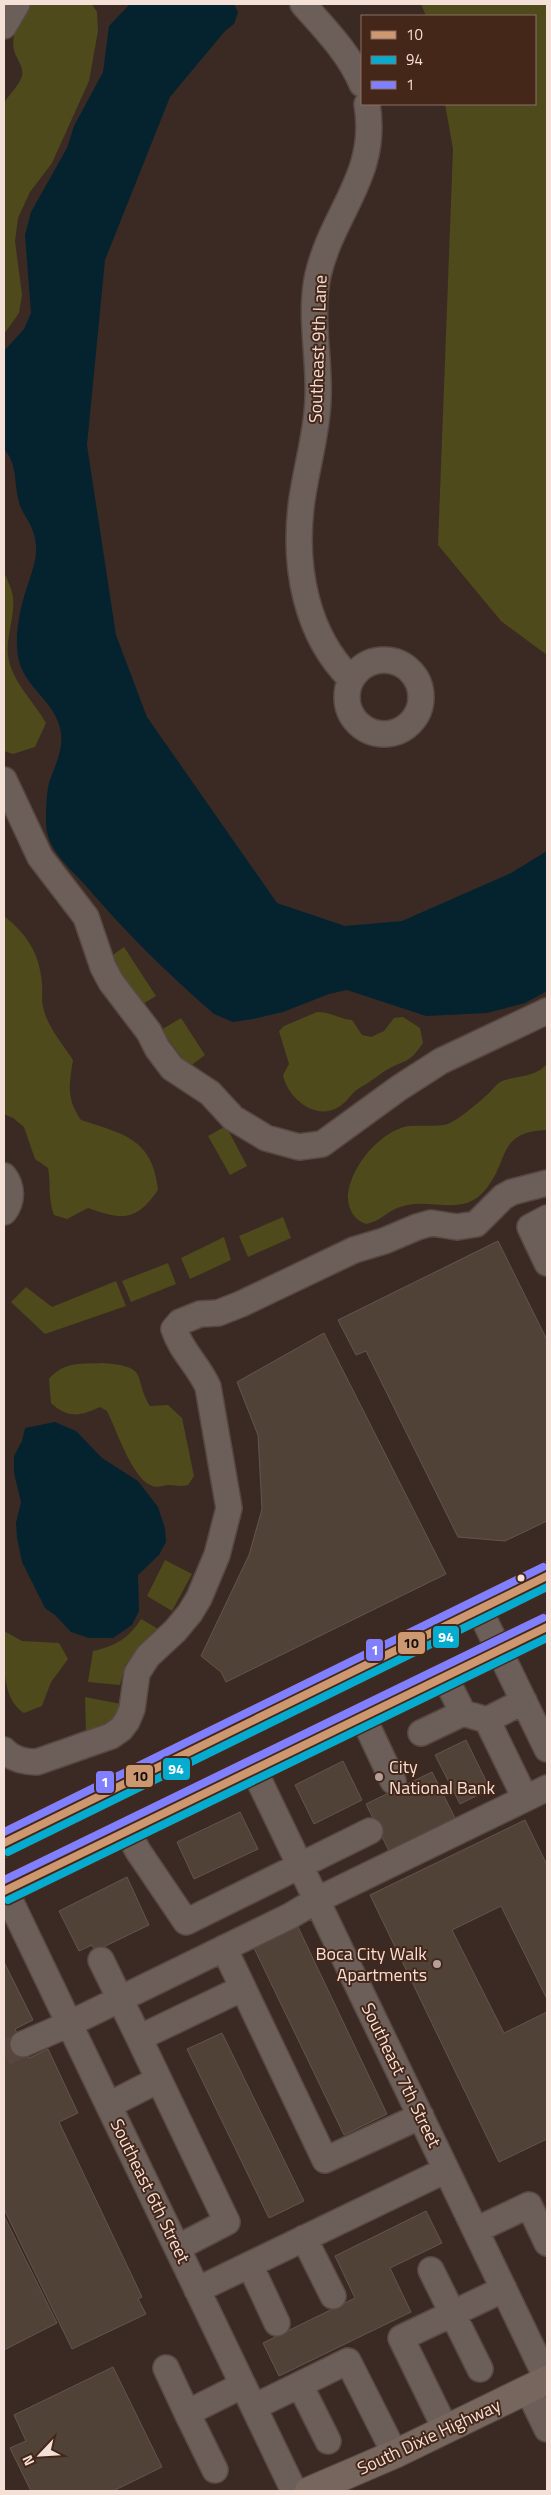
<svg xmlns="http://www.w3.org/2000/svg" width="551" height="2495" font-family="'Titillium Web',sans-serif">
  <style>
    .green { fill: #4e4a1b }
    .water { fill: #05232f }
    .building { fill: #514237; stroke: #62554d }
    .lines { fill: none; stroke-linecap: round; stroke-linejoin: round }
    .minor-tunnel { stroke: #57453e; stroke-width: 25; stroke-dasharray: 25 12; stroke-linecap: butt }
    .minor-casing { stroke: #574942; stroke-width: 28 }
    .major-casing { stroke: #574942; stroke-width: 30 }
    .minor { stroke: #6c5f5a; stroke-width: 25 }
    .major { stroke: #77665d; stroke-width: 28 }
    .bus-1-casing { stroke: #452719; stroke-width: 11 }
    .bus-2-casing { stroke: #452719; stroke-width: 11 }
    .bus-3-casing { stroke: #452719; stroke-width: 11 }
    .bus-1 { stroke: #cd976f; stroke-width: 8 }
    .bus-2 { stroke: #06acd0; stroke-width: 8 }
    .bus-3 { stroke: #8080ff; stroke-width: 8 }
    .bus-dot { fill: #f5e0d7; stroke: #452719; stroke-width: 2 }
    .poi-dot { fill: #b4a098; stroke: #452719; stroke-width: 2 }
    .labels { text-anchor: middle; stroke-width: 4; stroke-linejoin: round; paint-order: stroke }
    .street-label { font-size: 18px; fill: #f5e0d7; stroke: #452719 }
    .poi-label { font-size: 18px; fill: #f5e0d7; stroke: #452719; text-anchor: start }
    .line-badge { stroke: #452719; stroke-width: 2 }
    .badge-label { font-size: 14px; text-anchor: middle; font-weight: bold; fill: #fff }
    .pale-badge-label { font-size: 14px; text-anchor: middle; font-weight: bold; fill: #111 }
  </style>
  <rect width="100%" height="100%" fill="#3b2a23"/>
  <path class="green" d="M32,4H92L97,12L98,31L89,81L52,163L30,192L18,218L15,241L22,295L19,313L4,334V103C9,94 19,86 22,76C24,66 16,59 14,50C10,33 22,16 32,4Z
    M421,4H547V655L501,621L438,545L453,149L445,104H535V16H426Z
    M4,572C7,579 12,589 13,597C15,617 6,636 8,656C12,682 33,700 46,723L35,747L13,754L4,751Z
    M4,916C27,934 40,954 42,984C43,991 41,999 43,1007C47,1026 62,1043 73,1060C69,1085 66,1098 81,1120C124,1134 153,1139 158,1190C136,1222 122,1220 88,1208L67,1219L54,1215C48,1200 51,1184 48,1168L35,1159L24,1127L13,1118L4,1114Z
    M124,947L156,996L141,1005L110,957Z
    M317,1012C330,1012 340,1019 352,1020L362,1035L371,1037L384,1031L394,1018L403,1017L420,1028L423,1043C410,1062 408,1059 390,1068C379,1074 371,1082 361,1087C350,1093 347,1104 335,1109C312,1119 287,1096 283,1075L289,1064L279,1031L284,1026Z
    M181,1018L205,1055L189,1067L161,1030Z
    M547,1064V1130C497,1131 509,1162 486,1189C462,1219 431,1196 400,1207C387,1211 380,1222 366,1224C353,1220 347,1207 348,1194C351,1166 381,1130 409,1126C421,1125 436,1127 448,1124C458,1120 482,1100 490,1092C494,1088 496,1084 502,1081C518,1075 534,1078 547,1064Z
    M226,1126L247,1166L230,1175L208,1136Z
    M283,1217L291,1238L248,1257L239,1236Z
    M224,1237L231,1260L190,1279L181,1258Z
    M168,1263L176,1284L131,1302L122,1281Z
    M116,1281L126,1306L45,1334L11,1302L26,1287L52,1307Z
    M103,1363C151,1367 132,1376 150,1406L168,1405L182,1418L194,1476L188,1485C180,1487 177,1485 169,1485C162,1485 158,1489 150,1485C132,1477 116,1429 107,1411L100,1407C81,1416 68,1419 51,1403L49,1379C64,1361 82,1364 103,1363Z
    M165,1560L192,1574L172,1611L147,1596Z
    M141,1619L160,1630L125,1665L120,1685L88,1682L93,1651C116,1646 129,1638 141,1619Z
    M4,1631L22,1641L59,1643L68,1659L51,1682L42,1706L24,1713C0,1698 4,1657 4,1631Z
    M85,1697L121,1704L113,1731L86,1733Z"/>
  <path class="water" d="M130,4H234L238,12L234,24L225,31L170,97L105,260L87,445L116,635L147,717L277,903L345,926L402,921L511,873L547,851V991L525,1003L487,1013L426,1016L347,990L329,994L283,1012L253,1019L233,1022L214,1014C168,974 126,933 86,886C70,868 47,850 46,824C46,812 46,794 49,783C55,764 65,749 60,728C53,697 17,685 17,646C16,627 21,605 27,587C31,574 37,560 36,547C35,523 21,516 18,498C14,479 17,464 4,449V351L24,329L31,313L25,235L31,212L67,148L74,126L103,72L109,26Z
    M55,1422L76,1431L102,1458L138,1481L158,1507L165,1528L166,1542L159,1555L138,1575L139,1611L132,1625L113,1638H89L71,1632L55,1615L45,1608L22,1562L17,1538L16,1523L21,1502L14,1473V1456L22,1441L25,1428Z"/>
  <path class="building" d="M498,1241L547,1340V1521L505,1541L458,1537L366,1351L356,1355L338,1320Z
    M324,1333L446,1574L226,1682L221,1672L201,1656L249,1555L262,1509L258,1435L237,1382Z
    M466,1740L490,1789L460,1804L435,1755Z
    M343,1761L362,1800L314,1824L295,1785Z
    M432,1772L455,1818L389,1851L366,1804Z
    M240,1812L258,1849L194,1879L177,1842Z
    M525,1820L547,1865V1999L501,1906L452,1930L504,2033L547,2012V2139L499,2162L370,1895Z
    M127,1877L149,1925L95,1951L92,1945L79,1951L59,1911Z
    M298,1927L387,2114L344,2135L254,1948Z
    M4,1962L33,2020L15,2029L29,2058L48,2049L78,2113L59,2122L142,2297L138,2299L146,2314L72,2349L4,2209Z
    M222,2033L304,2201L269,2218L187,2049Z
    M426,2211L442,2243L390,2268L411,2312L279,2376L263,2343L355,2298L335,2256Z
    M4,2216L57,2323L4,2350Z
    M113,2367L162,2467L113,2491H31L10,2448L26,2441L14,2415Z"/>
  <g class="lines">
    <path class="minor-tunnel" d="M4,2054L23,2044"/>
    <defs>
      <path id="minor" d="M303,4C325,29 349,53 362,84
        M4,26L17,4
        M347 697a37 37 0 1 1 74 0a37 37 0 1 1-74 0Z
        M351,679C306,635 294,568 301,507C305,471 317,436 318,399C320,358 309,315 318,275C333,211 379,175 367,104
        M4,780L40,857L86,917L103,967L111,982L149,1032L157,1048L172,1068L210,1093L233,1118L266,1138L299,1147L322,1144L399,1088L441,1061L547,1011
        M4,1176C12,1186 13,1201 4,1212
        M547,1218L530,1227L547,1263
        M479,1609L547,1749
        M445,1677L463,1713L487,1720
        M524,1701L487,1720L525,1798
        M363,1717L393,1781
        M421,1733L463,1713
        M4,1750C13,1760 25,1762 37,1762L111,1736L121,1729L127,1721L132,1709L137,1673L148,1656L175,1631L190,1613L199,1598L217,1555L229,1508L208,1387C199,1366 181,1351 174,1329L180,1322L200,1314L218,1313L241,1304L354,1250L384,1241L417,1227L431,1223L457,1227L476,1224L503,1197L512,1192L547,1183
        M254,1770L547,2379
        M127,1831L138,1851L186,1922L370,1831
        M5,1890L294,2491
        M224,1948L325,2160L421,2116
        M101,1960L139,2038L243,1988
        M139,2038L227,2222L177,2248
        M23,2044L69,2024L290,1916L317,1900L547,1788
        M109,2105L158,2080
        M476,2230L529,2205L547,2243
        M304,2238L333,2296
        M250,2265L277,2323
        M431,2270L480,2369
        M197,2290L446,2170
        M166,2368L187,2413L243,2385
        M300,2385L328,2441
        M528,2390L547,2429
        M254,2407L348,2361L395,2454
        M187,2413L215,2470
        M446,2430L401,2338L504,2289"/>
      <path id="major" d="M4,1843L547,1576
        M4,1891L547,1627
        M309,2491L395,2454L547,2380"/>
    </defs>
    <use href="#minor" class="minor-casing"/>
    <use href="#major" class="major-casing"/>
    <use href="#minor" class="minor"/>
    <use href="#major" class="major"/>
    <defs>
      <path id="bus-1" d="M4,1843L547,1576
        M4,1891L547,1627"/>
      <path id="bus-2" d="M8,1852L547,1587
        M8,1900L547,1638"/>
      <path id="bus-3" d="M4,1832L543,1567
        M4,1880L543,1618"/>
    </defs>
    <use href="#bus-1" class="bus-1-casing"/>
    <use href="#bus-2" class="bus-2-casing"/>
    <use href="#bus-3" class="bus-3-casing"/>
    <use href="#bus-1" class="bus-1"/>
    <use href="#bus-2" class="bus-2"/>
    <use href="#bus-3" class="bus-3"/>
  </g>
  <circle class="bus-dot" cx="521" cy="1578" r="4.5"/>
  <g class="poi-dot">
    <circle cx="379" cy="1777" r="5"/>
    <circle cx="437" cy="1964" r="5"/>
  </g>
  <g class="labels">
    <g class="street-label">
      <text transform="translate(318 349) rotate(-88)" y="6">Southeast 9th Lane</text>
      <text transform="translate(401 2075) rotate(64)" y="6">Southeast 7th Street</text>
      <text transform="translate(150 2191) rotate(64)" y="6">Southeast 6th Street</text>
      <text transform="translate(429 2437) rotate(-25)" y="6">South Dixie Highway</text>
    </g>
    <g class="poi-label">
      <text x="389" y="1773">City<tspan x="389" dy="21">National Bank</tspan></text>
      <text x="427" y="1960" text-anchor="end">Boca City Walk<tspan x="427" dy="21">Apartments</tspan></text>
    </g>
  </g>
  <g class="line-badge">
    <rect x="432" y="1625" width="28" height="24" rx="5" fill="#06acd0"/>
    <rect x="397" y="1631" width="29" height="24" rx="5" fill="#cd976f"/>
    <rect x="365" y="1638" width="19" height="24" rx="5" fill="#8080ff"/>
    <rect x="162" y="1757" width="29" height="24" rx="5" fill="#06acd0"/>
    <rect x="125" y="1764" width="29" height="24" rx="5" fill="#cd976f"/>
    <rect x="95" y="1770" width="20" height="24" rx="5" fill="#8080ff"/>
  </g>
  <g class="badge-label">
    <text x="446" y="1642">94</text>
    <text x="375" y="1655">1</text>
    <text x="176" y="1774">94</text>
    <text x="105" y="1787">1</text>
  </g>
  <g class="pale-badge-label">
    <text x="411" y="1648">10</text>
    <text x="140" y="1781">10</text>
  </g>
  <rect width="551" height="2495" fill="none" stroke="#f5e0d7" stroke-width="10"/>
  <rect x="361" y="15" width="175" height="90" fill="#452719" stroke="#8b7165"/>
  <rect x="371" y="31" width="25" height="8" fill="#cd976f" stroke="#8b7165"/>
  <text x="406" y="40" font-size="15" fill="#f5e0d7">10</text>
  <rect x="371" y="56" width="25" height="8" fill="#06acd0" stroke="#8b7165"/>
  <text x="406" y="65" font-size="15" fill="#f5e0d7">94</text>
  <rect x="371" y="81" width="25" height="8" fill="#8080ff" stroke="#8b7165"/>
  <text x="406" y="90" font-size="15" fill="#f5e0d7">1</text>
  <g transform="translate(40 2455) rotate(245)" stroke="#452719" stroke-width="4" paint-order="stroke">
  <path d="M0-4L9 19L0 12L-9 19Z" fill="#f5e0d7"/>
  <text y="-8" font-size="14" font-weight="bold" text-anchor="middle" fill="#f5e0d7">N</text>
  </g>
</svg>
